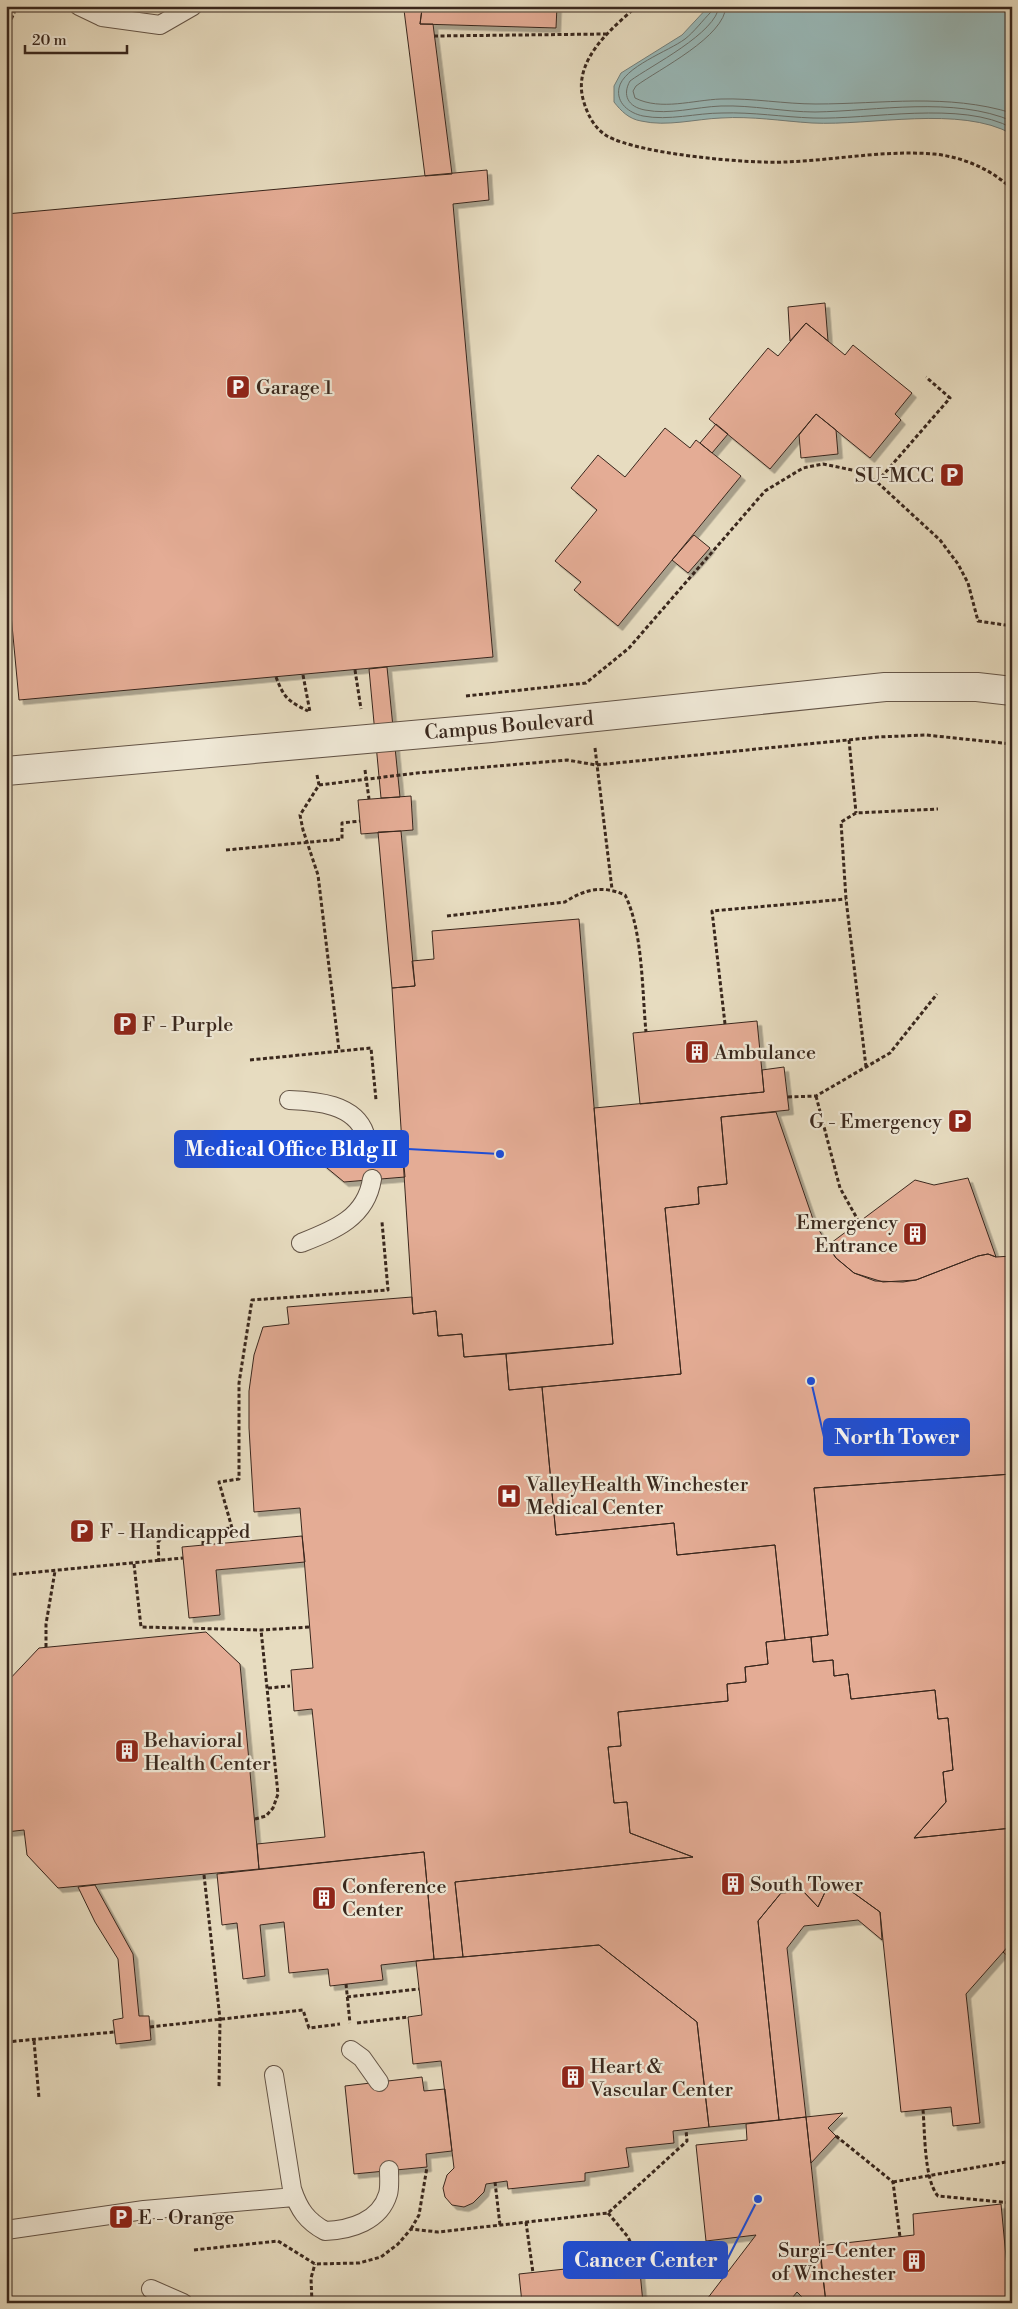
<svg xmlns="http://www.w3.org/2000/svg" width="1018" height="2309" font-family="'Libre Bodoni',serif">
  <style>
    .water { fill: #99baba; stroke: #737f7b }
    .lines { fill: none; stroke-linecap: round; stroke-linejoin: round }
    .shore { stroke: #69706c; stroke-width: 1 }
    .building { fill: #e4ac95; stroke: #39271d; filter: url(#shadow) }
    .service-casing { stroke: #645446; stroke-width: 20 }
    .minor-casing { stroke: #645446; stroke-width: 30 }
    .path { stroke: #39271d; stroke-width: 3; stroke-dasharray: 4 2.5; stroke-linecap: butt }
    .service { stroke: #efe8d6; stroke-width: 18 }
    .minor { stroke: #efe8d6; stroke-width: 28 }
    .labels { text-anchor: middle; stroke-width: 4.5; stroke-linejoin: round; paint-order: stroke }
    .poi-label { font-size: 20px; fill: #39271d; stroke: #efe8d6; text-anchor: start }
    .street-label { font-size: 20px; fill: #39271d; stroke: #efe8d6 }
    .leader { fill: none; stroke: #1d4ed8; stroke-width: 2 }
    .callout-dot { fill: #1d4ed8; stroke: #efe8d6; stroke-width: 2 }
    .callout { fill: #1d4ed8; stroke: #1d4ed8; stroke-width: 2 }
    .callout-label { font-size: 21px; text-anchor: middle; font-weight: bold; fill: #fff }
  </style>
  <defs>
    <filter id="shadow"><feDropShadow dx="4.5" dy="4.5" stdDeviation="0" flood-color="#0004"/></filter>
  </defs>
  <rect width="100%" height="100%" fill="#e7dcc0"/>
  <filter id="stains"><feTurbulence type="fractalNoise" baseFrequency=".004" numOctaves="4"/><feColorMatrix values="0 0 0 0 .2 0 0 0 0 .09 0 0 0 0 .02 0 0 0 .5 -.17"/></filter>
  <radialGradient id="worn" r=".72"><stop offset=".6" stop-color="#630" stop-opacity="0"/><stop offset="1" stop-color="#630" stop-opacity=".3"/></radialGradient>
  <path class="water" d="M709,6H1012V134C960,105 871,126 812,123C781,121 752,116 721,118C695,119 667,127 641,121C629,119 621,111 614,102V86L621,73L682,35Z"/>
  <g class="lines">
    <path class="shore" d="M712,6L711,12C703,20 694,32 685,39C669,51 623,67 619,88C616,103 629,113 643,116C669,121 696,113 722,113C753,112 782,117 813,118C869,120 962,100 1012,128
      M719,6C717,33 650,66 630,81C622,95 628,107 645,110C670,115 695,107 721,106C753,105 784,112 815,112C877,111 954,96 1012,121
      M726,6C725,37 659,69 636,86L633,91L635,98C661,111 693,100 721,99C753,98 784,104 816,104C883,104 947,93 1012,113"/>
  </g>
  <path class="building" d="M404,6H557L556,28L420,24L422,9L404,10Z
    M422,9L420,24H433L452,174L425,176L404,10Z
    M487,170L489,200L453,204L493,657L19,700L6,561V214Z
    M825,303L828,341L806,323L790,341L788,307Z
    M806,323L845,355L853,345L912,393L895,414L901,420L870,458L816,414L770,469L709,419L768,348L778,356Z
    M816,414L836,430L838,454L801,458L799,435Z
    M716,424L728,434L712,453L700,443Z
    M665,428L690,448L696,440L741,476L618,626L574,590L581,582L555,561L597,510L571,488L598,455L625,477Z
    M694,535L710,548L688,573L672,560Z
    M387,667L400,797L381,798L369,669Z
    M411,796L413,830L361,834L358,800Z
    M401,831L415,986L392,988L378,832Z
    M579,919L613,1344L464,1357L462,1334L438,1336L436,1311L413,1314L392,988L415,986L412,961L434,959L432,931Z
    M757,1021L764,1092L640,1104L633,1033Z
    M784,1067L789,1110L721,1117L727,1184L698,1187L699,1204L665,1208L681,1374L509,1390L506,1354L613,1344L594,1108L764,1092L762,1070Z
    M776,1112L814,1222L836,1258L854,1273L875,1281L903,1282L916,1280L978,1256L988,1254L996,1257L1012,1256V1474L814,1488L828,1635L785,1640L775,1545L677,1555L674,1523L556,1535L542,1387L681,1374L665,1208L699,1204L698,1187L727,1184L721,1117Z
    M401,1131L405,1177L344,1182L321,1163L341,1136Z
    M968,1178L996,1257L988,1254L978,1256L916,1280L883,1282L854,1273L836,1258L827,1246L915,1180L934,1185Z
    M412,1297L413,1314L436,1311L438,1336L462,1334L464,1357L506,1354L509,1390L542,1387L556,1535L674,1523L677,1555L775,1545L785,1640L766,1642L768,1664L745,1667L746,1682L727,1684L728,1701L618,1712L621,1746L608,1747L614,1803L627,1802L630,1833L693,1857L455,1882L463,1957L434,1959L424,1852L259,1869L257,1844L325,1837L312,1709L294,1711L291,1670L313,1668L300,1508L254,1512L249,1428V1391L254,1355L263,1327L289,1324L287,1307Z
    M1012,1474V1828L914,1838L946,1802L943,1772L953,1770L948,1718L938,1719L935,1690L851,1699L848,1674L834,1676L833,1660L813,1662L811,1637L828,1635L814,1488Z
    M302,1536L305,1562L216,1570L220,1615L189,1618L182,1547Z
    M206,1632L240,1664L259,1869L58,1888L27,1855L24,1830L6,1832V1683L39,1648Z
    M811,1637L813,1662L833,1660L834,1676L848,1674L851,1699L935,1690L938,1719L948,1718L953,1770L943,1772L946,1802L914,1838L1012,1828V1942L966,1994L980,2123L953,2126L951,2107L901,2112L880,1912L844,1886L827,1888L818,1907L803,1891L781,1893L758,1921L779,2120L709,2127L697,2022L599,1945L463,1957L455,1882L693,1857L630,1833L627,1802L614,1803L608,1747L621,1746L618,1712L728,1701L727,1684L746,1682L745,1667L768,1664L766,1642Z
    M424,1852L434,1959L381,1965L383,1980L330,1986L328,1969L289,1973L284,1922L260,1925L265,1976L243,1979L237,1923L222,1925L217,1874Z
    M95,1885L133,1954L139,2016H149L151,2040L116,2044L113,2020L123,2018L118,1959L95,1922L78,1887Z
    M844,1886L880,1912L882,1940L858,1920L804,1926L787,1948L806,2117L779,2120L758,1921L781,1893L803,1891L818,1907L827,1888Z
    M1012,1942V1960L1003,1952Z
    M599,1945L697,2022L709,2127L673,2131L674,2143L626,2148L629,2167L585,2173V2181L508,2189L507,2181L486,2184L484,2192L473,2203L464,2207L452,2205L445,2197L443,2188L447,2175L454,2168L441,2061L413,2064L408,2017L422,2015L416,1961Z
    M422,2077L424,2091L445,2089L452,2151L426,2154L427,2167L354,2174L345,2086Z
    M843,2113L828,2128L836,2136L811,2163L806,2117Z
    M806,2117L826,2303H808L797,2292L788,2303H704L756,2235L706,2241L696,2145L747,2140L746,2124Z
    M1001,2204L1008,2278L1012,2277V2303H826L819,2246L914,2235L913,2214Z
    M639,2261L643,2303H522L519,2274Z"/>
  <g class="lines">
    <defs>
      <path id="service" d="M79,6L102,17L108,9
        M102,17L160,25L193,6
        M289,1100C316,1101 355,1104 365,1134
        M301,1243C334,1230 366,1218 372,1179
        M351,2050L362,2058L379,2082
        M274,2075L292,2189C299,2210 307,2221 325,2231C351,2230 380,2221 388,2194C390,2187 389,2178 389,2170
        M6,2230L144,2210L294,2197
        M151,2289L183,2303"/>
      <path id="minor" d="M6,771L491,728L885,687H977L1012,691"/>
    </defs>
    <use href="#service" class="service-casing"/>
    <use href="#minor" class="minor-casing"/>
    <path class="path" d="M637,6C611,29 573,60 583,99C587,114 594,128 607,136C639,154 748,164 786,162C835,160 885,150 934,154C963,157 991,169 1012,189
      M6,31L17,6
      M434,36L606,34
      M877,482L950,398L926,377
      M355,670L361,709
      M303,675L310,712
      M276,677C284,698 288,701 308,711
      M466,696L586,683L629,648L765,491L803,468L823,464L857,471L877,482L940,540L958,564L968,583L978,621L1012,626
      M849,740L856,813
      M595,748L612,889
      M365,770L369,799
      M317,775L319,785L300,815L303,830L318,875L339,1050
      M319,785L417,773L567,760L596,765L878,737L926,735L1012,744
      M226,850L342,839V823L360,821
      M447,916L565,902C585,889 603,885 625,895C643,931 642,991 646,1032
      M725,1024L712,911L846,899
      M250,1060L371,1048L376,1100
      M866,1067L846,899L841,822L856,813L938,809
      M816,1096L840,1188L859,1222
      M788,1097L816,1096L890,1053L937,994
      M203,1545V1530
      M159,1562L158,1542L166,1534L232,1528L219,1482L239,1479V1383L252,1300L388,1290L382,1222
      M134,1564L141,1627L261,1630L310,1627
      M6,1575L183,1558
      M46,1647V1624L55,1571
      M268,1688L290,1686
      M255,1819L266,1816L273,1808L278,1794L261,1630
      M204,1875L220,2019L219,2087
      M346,1984L350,2023
      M347,1997L419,1989
      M357,2023L408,2017
      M150,2027L303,2010L309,2028L340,2024
      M34,2041L39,2098
      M6,2042L114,2032
      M923,2110C925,2132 924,2180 938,2196L1012,2203
      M836,2136L893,2182L900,2237
      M495,2182L500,2225
      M893,2182L1012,2161
      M608,2213L628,2237L639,2261
      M526,2222L533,2273
      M411,2229L419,2215L427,2167
      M194,2250L278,2241L315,2264L359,2263L381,2257L398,2244L411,2229L438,2232L608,2213L687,2141L686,2130
      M312,2303L311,2278L315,2264"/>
    <use href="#service" class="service"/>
    <use href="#minor" class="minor"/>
  </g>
  <defs>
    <symbol id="parking-square" viewBox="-11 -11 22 22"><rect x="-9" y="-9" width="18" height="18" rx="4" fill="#8f2418" stroke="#efe8d6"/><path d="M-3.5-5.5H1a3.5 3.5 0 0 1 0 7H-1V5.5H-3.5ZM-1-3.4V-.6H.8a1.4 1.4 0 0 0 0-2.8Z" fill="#fff"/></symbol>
    <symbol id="building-square" viewBox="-11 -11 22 22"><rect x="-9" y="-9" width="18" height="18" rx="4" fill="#8f2418" stroke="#efe8d6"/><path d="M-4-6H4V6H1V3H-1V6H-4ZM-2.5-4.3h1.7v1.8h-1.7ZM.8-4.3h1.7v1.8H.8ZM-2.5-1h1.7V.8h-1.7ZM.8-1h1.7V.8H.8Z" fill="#fff"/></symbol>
    <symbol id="hospital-square" viewBox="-11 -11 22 22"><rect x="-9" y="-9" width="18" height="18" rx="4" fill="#8f2418" stroke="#efe8d6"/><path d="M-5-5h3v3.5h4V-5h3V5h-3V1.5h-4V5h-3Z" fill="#fff"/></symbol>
  </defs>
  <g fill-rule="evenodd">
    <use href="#parking-square" x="224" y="373" width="28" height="28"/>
    <use href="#parking-square" x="938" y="461" width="28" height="28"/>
    <use href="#parking-square" x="111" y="1010" width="28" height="28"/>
    <use href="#building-square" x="683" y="1038" width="28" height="28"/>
    <use href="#parking-square" x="946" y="1107" width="28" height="28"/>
    <use href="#building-square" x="901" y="1220" width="28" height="28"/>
    <use href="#hospital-square" x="495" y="1482" width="28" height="28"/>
    <use href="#parking-square" x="68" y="1517" width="28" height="28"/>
    <use href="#building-square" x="113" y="1737" width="28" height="28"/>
    <use href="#building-square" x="719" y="1870" width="28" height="28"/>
    <use href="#building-square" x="310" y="1884" width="28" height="28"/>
    <use href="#building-square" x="559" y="2063" width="28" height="28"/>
    <use href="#parking-square" x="107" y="2203" width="28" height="28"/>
    <use href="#building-square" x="900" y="2247" width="28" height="28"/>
  </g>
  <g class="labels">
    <g class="poi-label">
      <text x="256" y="394">Garage 1</text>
      <text x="934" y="482" text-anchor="end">SU-MCC</text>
      <text x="142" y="1031">F - Purple</text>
      <text x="714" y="1059">Ambulance</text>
      <text x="942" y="1128" text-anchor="end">G - Emergency</text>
      <text x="898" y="1229" text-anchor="end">Emergency<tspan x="898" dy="23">Entrance</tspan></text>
      <text x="526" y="1491">ValleyHealth Winchester<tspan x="526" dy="23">Medical Center</tspan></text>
      <text x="100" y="1538">F - Handicapped</text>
      <text x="144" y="1747">Behavioral<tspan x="144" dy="23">Health Center</tspan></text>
      <text x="750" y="1891">South Tower</text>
      <text x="342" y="1893">Conference<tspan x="342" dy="23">Center</tspan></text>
      <text x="590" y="2073">Heart &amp;<tspan x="590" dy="23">Vascular Center</tspan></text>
      <text x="138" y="2224">E - Orange</text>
      <text x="896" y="2257" text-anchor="end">Surgi-Center<tspan x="896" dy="23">of Winchester</tspan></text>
    </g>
    <g class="street-label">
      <text transform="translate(509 725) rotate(-5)" y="7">Campus Boulevard</text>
    </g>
  </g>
  <path class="leader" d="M500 1154L408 1149M811 1381L824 1437M758 2199L727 2260"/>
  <g class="callout-dot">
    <circle cx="500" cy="1154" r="5"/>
    <circle cx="811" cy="1381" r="5"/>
    <circle cx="758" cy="2199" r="5"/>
  </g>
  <g class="callout">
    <rect x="175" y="1131" width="233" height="36" rx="5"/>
    <rect x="824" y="1419" width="145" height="36" rx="5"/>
    <rect x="564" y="2242" width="163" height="36" rx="5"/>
  </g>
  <g class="callout-label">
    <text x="291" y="1156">Medical Office Bldg II</text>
    <text x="897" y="1444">North Tower</text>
    <text x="646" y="2267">Cancer Center</text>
  </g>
  <rect width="1018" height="2309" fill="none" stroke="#e7dcc0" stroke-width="25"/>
  <rect x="8" y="8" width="1003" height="2294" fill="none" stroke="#39271d" stroke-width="2.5"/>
  <rect x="12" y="12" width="993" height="2284" fill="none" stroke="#39271d"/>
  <path d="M25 45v8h102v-8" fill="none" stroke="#39271d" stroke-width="2.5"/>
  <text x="32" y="45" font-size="15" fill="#39271d" stroke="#efe8d6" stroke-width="4" paint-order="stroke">20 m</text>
  <rect width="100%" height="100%" filter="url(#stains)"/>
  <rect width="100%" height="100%" fill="url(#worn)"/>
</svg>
